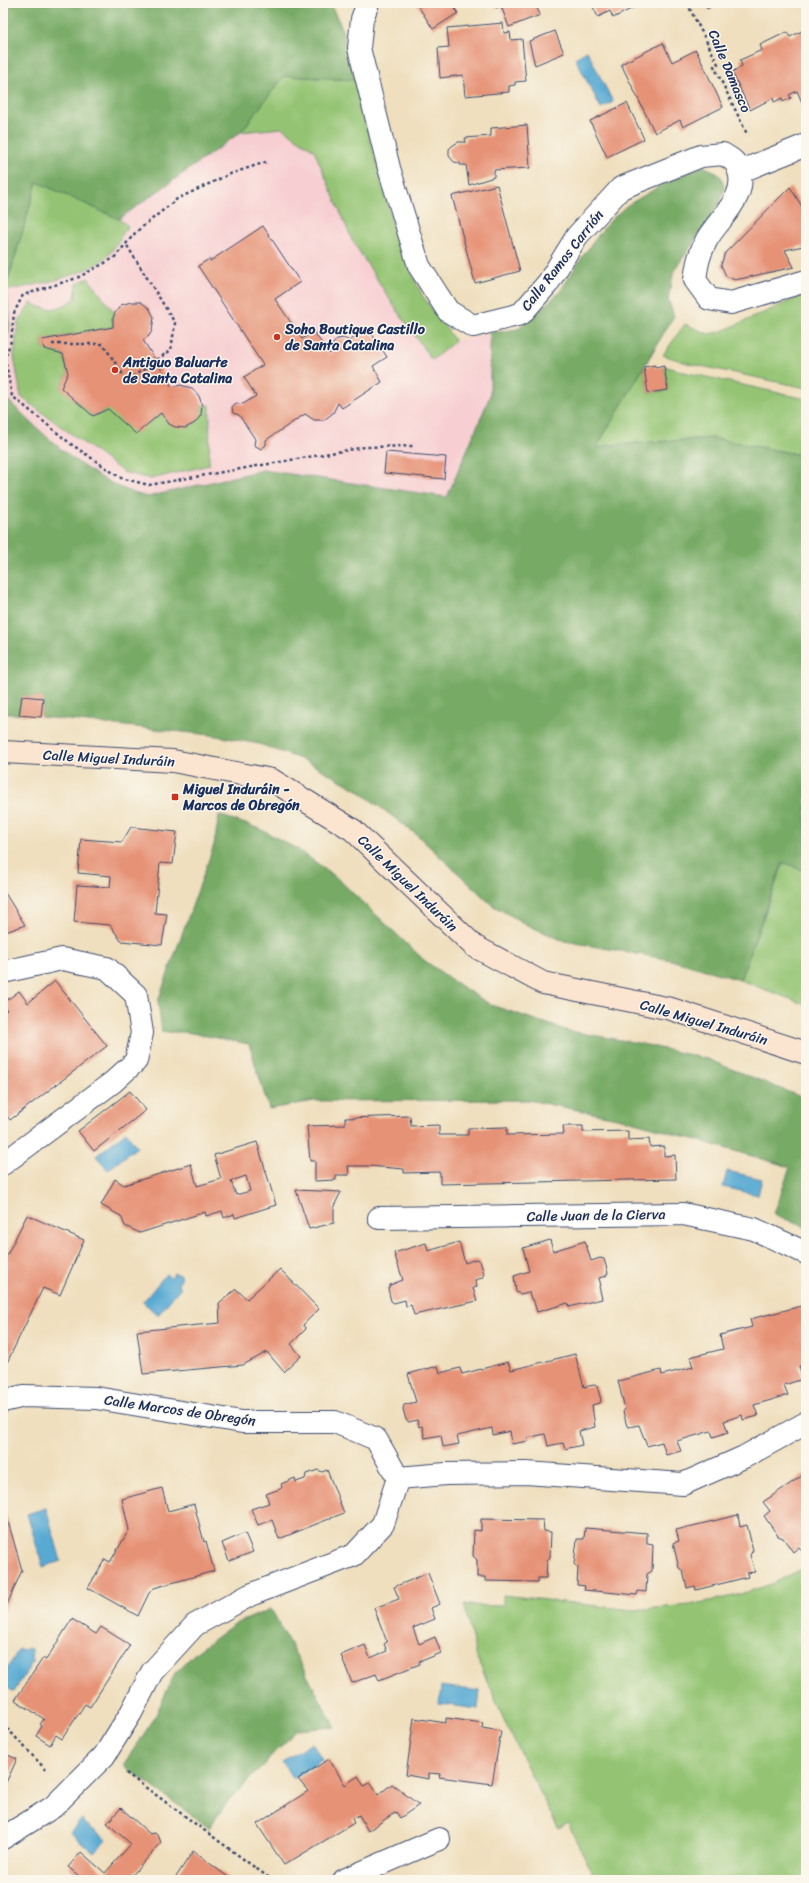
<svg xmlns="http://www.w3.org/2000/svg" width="809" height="1883" font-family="Sriracha,sans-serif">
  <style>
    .built { fill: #f7cfd2 }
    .green { fill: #94c473; stroke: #587a68 }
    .forest { fill: #77aa65; stroke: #496c62 }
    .water { fill: #59aad3; stroke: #3a6c98 }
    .building { fill: #e69276; fill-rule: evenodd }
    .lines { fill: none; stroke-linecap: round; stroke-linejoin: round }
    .street-casing { stroke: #3b496c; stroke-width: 24 }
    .secondary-casing { stroke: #3b496c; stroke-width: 24 }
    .path { stroke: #3b496c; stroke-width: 2.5; stroke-dasharray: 3 3; stroke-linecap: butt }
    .street { stroke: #fff; stroke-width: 22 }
    .secondary { stroke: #fce5d0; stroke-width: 22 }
    .poi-dot { fill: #c8321e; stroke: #fbf7ec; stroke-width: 1.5 }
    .labels { text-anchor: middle; stroke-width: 3; stroke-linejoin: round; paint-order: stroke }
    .street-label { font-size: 14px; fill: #1b2f5e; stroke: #fbf7ec }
    .poi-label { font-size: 14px; font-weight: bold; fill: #1b2f5e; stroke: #fbf7ec; text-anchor: start }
  </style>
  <rect width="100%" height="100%" fill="#fbf7ec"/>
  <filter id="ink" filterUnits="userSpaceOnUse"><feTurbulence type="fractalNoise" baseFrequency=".025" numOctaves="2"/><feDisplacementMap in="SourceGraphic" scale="8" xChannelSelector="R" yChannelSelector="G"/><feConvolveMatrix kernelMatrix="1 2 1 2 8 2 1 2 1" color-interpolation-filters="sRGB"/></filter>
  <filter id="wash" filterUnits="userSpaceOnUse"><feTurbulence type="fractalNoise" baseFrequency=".012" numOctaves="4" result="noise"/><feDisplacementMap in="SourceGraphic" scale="16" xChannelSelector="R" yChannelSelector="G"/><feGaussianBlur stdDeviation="0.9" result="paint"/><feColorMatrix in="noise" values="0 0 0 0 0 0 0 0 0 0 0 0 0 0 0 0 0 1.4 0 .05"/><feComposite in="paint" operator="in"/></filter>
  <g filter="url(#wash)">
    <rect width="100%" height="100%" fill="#efdfbe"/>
    <path class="built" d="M284,76L355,80L398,244L422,295L454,341L490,333V396L447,497L263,470L147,497L133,493L93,474L49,440L4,396L3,350L7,340L9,303L5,291Z"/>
    <path class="green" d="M284,76L355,80L398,244L422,295L455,341L432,360L396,309L352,240L314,150L282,128L241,132Z
      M37,182L119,219L128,226C122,234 117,244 111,252C92,276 34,285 5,291Z
      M88,278L115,313L113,318V327L42,340L44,349L63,354L68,373L61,388L93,416L108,409L126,390L148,424L161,413L169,424C189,428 199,429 202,405H210L209,465L151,479L123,472L21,397L14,356L18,322L31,303C49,312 58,310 75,299L77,284Z
      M806,294V388L687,363L663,355L685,324L708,334L720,332Z
      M664,366L684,372L806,399V456L713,438L611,445L596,448L644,367L648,393L668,390Z
      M784,862L806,872V1005L740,980Z
      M806,1567V1880H596L568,1823L558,1828L508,1729L477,1658L464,1605L503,1606V1595L632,1610L689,1605L734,1596L772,1584Z"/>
    <path class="forest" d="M11,3H330L341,26L355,80L284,76L241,132L119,219L37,182L5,291C12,310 12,331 3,350V15Z
      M703,166L714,171L722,178L724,189L720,203L674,271L668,299L674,316L596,448L611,445L713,438L806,456V872L783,862L740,980L671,960L564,941L529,926L492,905L417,835L356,789L306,761L259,744L211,735L41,717L43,698L22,696L19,715L3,712V393L4,396C46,437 89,481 147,497L263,470L447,497L490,396V333L518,329L559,293L585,253L606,225L626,206L665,183Z
      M219,815L260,829L299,850L337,878L424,960L459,985L491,1005L569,1031L638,1043L707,1059L806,1099V1228L774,1214L790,1167L631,1121L528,1100L314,1101L269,1109L249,1044L186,1032H162L158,1001L214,845Z
      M271,1609L335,1727L297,1730L225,1805L209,1828L123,1765L154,1719L175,1673L195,1653L233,1625Z"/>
    <path class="water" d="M587,51L613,102L601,108L575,58Z
      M126,1132L137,1147L108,1170L96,1156Z
      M727,1171L762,1179L758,1195L723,1187Z
      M174,1273L180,1275L181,1280L178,1284L181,1287L158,1315L143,1302L166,1274L171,1278Z
      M46,1508L61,1561L43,1567L27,1514Z
      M28,1648L32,1650L31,1658L34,1660L14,1692L3,1685V1676L19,1649L22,1651Z
      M441,1686L480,1691L478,1709L439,1704Z
      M312,1743L322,1760L293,1779L282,1762Z
      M81,1820L106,1840L94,1853L70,1832Z"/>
    <g id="blocks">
      <path class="building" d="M416,3H451L458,13L433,29Z
        M494,3H535L540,15L509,27L501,6L496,8Z
        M591,3H640L641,4L613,18L610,11L598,17Z
        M704,3H718L707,9Z
        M503,23L504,33L510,32L511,40L522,39L526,81L515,82V85L509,86V92L465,96L463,75L440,78L438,48L449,47L447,28Z
        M806,29V111L797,91L789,95L791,98L783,102L782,98L774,102L773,98L750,110L732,72L742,66L740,60L762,50L760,45L787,32L790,37Z
        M555,31L564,53L535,65L529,41Z
        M663,43L672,62L696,50L723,107L683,127L680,120L655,133L621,64Z
        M627,103L644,139L607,157L590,121Z
        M527,125L530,168L494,170V177L469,185L466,165H460V163L454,162L449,156V149L452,146L458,142H466L465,138L491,136V128Z
        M497,185L520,271L475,283L452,196Z
        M790,187L806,213V252L803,246L785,250L794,267L735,280L726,276L721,265L725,253Z
        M263,226L300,282L275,299L302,339L314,332L329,354L333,351V344L337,339L344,338L349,341L368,328L387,357L373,366L382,382L342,408L338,403L333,413L324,420H314L305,414L266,440V445L261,449L254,445L255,439L239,415L233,413L232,407L236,403L243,404L256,396L244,377L263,365L198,266L209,259L210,261Z
        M131,302H141L149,308L154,317L152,331L149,336L143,340L172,387L180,385L192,388L199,396L202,405L201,415L195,423L185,428L175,427L169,424L161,413L136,434L108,409L93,416L61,388L68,373L63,354L44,349L42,340L113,327V318L115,313L121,305Z
        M655,365V368L664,366L668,390L648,393L644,367Z
        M386,452L446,457L444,479L384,473Z
        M22,696L43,698L41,717L19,715Z
        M131,827L177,832L173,864L160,863L155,913L167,914L162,945L121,941L110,925L74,922L77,885L110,887L111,876L78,873L81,839L122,842Z
        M3,890L25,925L3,933Z
        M55,981L107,1046L10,1120L3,1111V1013L7,1010L3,1003L19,991L28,1003Z
        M130,1091L146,1110L94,1151L78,1131Z
        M410,1116L411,1126L439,1125V1135H468V1128L507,1127V1135L564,1134L563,1126H583V1132L628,1131V1140L649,1139L650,1147L664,1146V1156L675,1155L676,1179L440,1184V1172L404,1173V1169L369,1166H348L349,1175H336V1180L315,1181V1161H310L307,1126L345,1125V1118Z
        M257,1142L276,1205L235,1218L234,1214L224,1218L222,1211L206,1216L205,1212L140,1233L125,1226L121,1216L101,1205L115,1179L124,1185L191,1164L197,1186L221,1179L214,1155ZM246,1176L250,1191L236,1195L231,1181Z
        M296,1190L341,1192L334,1206V1223L309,1229Z
        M27,1215L84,1240L60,1295L43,1288L3,1371V1263Z
        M550,1240L553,1251L585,1241L591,1261L600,1258L604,1259L608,1273L606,1276L599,1278L601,1286H599L602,1299L569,1307L568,1303L537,1312L533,1299H531L529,1292L520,1294L516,1292L514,1276L529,1271L523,1248Z
        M459,1242L465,1263L476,1259L480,1261L484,1274L482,1278L475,1280L477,1287L473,1288L477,1301L414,1315L411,1305L406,1306L405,1300L394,1303L391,1301L388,1289L390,1285L403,1280L394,1253L426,1243L428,1251Z
        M280,1269L319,1309L303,1325L306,1329L291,1344L301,1356L284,1372L267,1352L243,1365L143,1374L137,1331L220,1323L219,1303L236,1289L247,1299Z
        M806,1305V1364L799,1366L803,1379L784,1385L788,1395L754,1405L758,1416L743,1420L742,1415L724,1421L728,1432L713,1437L711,1431L677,1441L681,1451L666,1455L662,1442L647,1446L639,1425L629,1427L627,1426L623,1412L625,1409L618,1381L661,1370L662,1375L693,1367L690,1357L723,1349L720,1335L752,1327L750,1319Z
        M575,1354L584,1387L594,1385L597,1386L601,1400L600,1403L592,1405L595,1427L579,1431L582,1445L565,1449L563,1443L548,1446L545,1434L527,1438L528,1441L512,1444L510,1431L493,1435L492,1428L457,1436L459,1444L443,1447L441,1435L425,1438L422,1426L419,1427L417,1420L409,1422L406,1420L403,1409L404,1405L416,1402L408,1374L438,1366L440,1373L460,1368L462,1374L508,1362L511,1370Z
        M318,1470L322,1472L327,1470L344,1513L279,1539L272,1520L258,1525L251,1509L269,1503L266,1494L280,1489L282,1487L281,1484L295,1478L296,1482L305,1479L306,1474Z
        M806,1473V1548L802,1551L799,1547L793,1552L783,1538L778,1536L764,1516L770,1511L763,1502Z
        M162,1488L168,1511L194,1504L204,1542L206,1541L214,1571L154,1588L149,1593L138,1616L88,1588L105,1559L110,1562L129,1530L122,1499Z
        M3,1504L22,1570L3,1614Z
        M738,1515L740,1527L747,1525L753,1550L750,1555L755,1572L747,1573L748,1577L696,1590L695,1586L687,1588L683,1571L679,1568L673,1543L679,1541L676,1530Z
        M481,1519L543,1520L544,1531L551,1532L550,1557L547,1561L546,1578H538V1582L485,1581V1577H477V1560L473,1556L474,1530L481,1531Z
        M585,1528L647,1533V1544L653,1545L652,1571L647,1574L646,1592L638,1591L637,1595L584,1590L585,1586L577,1585L578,1568L574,1564L577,1539H584Z
        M245,1533L253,1552L229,1561L222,1543Z
        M428,1573L440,1604L431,1608L435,1619L413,1628L419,1644L435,1637L441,1653L419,1662L420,1664L379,1680L376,1674L352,1683L341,1655L365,1645L370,1658L387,1651L384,1644L387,1642L374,1608L399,1599L394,1587Z
        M72,1619L96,1634L101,1627L130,1645L90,1707L85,1704L62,1739L56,1735L50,1745L36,1736L42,1726L40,1724L44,1719L15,1700L43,1658L46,1660Z
        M414,1718L446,1723V1718L483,1723L482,1728L501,1731L492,1784L439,1777L440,1774L429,1773V1779L406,1775Z
        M3,1742L7,1744L3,1751Z
        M3,1753L17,1759L3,1789Z
        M329,1759L345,1785L358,1776L364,1786L370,1782L378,1795L392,1784L419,1805L400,1818L396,1812L368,1831L359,1815L352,1819L354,1823L284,1865L257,1824L308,1791L298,1779Z
        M121,1808L150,1834L155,1833L159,1837L161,1843L128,1880H84L68,1867L81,1852L105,1873L131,1844L107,1823Z
        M193,1851L232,1880H174Z"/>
    </g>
  </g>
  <g filter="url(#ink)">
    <use href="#blocks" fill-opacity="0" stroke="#3b496c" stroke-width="1"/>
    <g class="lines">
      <defs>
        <path id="street" d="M368,3L362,19L359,48L389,168L419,266L448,311L473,326L521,314L548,283L577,236L621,188L701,156L723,154C728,157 735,161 737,166C751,194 720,217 707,239C699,254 697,264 695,280L709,299L731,303L806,281
          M739,172L806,145
          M3,972L62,959L107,968L136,995L142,1033L136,1061L113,1082L3,1164
          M379,1218L683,1214L754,1229L806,1253
          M3,1401L24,1396L96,1398L242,1422H335L376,1439L398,1478L383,1524L354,1555L250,1595L195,1625L152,1672L131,1713L104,1756L53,1807L3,1838
          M398,1478L446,1474L526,1473L683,1484L744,1457L806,1423
          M344,1880L439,1839"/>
        <path id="secondary" d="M3,752L173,761L272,780L353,830L474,946L543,983L671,1009L806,1053"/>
      </defs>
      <use href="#street" class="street-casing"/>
      <use href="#secondary" class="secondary-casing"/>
      <path class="path" d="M687,3L718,64L714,66L747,134
        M266,162L230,174L177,199L136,232L114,258L77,278L23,295L14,313L11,341L5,358L12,396L71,444L121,478L149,485L365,447L415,446
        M52,344H103L127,381L171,350L175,323L126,244
        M3,1724L48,1772
        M126,1773L272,1880"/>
      <use href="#street" class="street"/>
      <use href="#secondary" class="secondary"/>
    </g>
  </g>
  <g class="poi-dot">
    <circle cx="277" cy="337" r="4"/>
    <circle cx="115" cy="370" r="4"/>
    <rect x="171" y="793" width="8" height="8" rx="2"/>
  </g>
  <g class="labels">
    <g class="street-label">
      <text transform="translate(730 71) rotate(67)" y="5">Calle Damasco</text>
      <text transform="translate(562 260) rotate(-52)" y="5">Calle Ramos Carrión</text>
      <text transform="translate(109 758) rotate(3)" y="5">Calle Miguel Induráin</text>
      <text transform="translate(408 883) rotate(44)" y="5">Calle Miguel Induráin</text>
      <text transform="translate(704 1022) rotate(16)" y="5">Calle Miguel Induráin</text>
      <text transform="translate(596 1215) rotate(-1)" y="5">Calle Juan de la Cierva</text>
      <text transform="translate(180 1410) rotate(8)" y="5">Calle Marcos de Obregón</text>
    </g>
    <g class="poi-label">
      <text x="285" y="334">Soho Boutique Castillo<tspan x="285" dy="16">de Santa Catalina</tspan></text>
      <text x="123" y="367">Antiguo Baluarte<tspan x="123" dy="16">de Santa Catalina</tspan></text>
      <text x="183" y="794">Miguel Induráin -<tspan x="183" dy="16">Marcos de Obregón</tspan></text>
    </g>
  </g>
  <rect width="809" height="1883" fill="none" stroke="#fbf7ec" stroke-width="16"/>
</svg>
